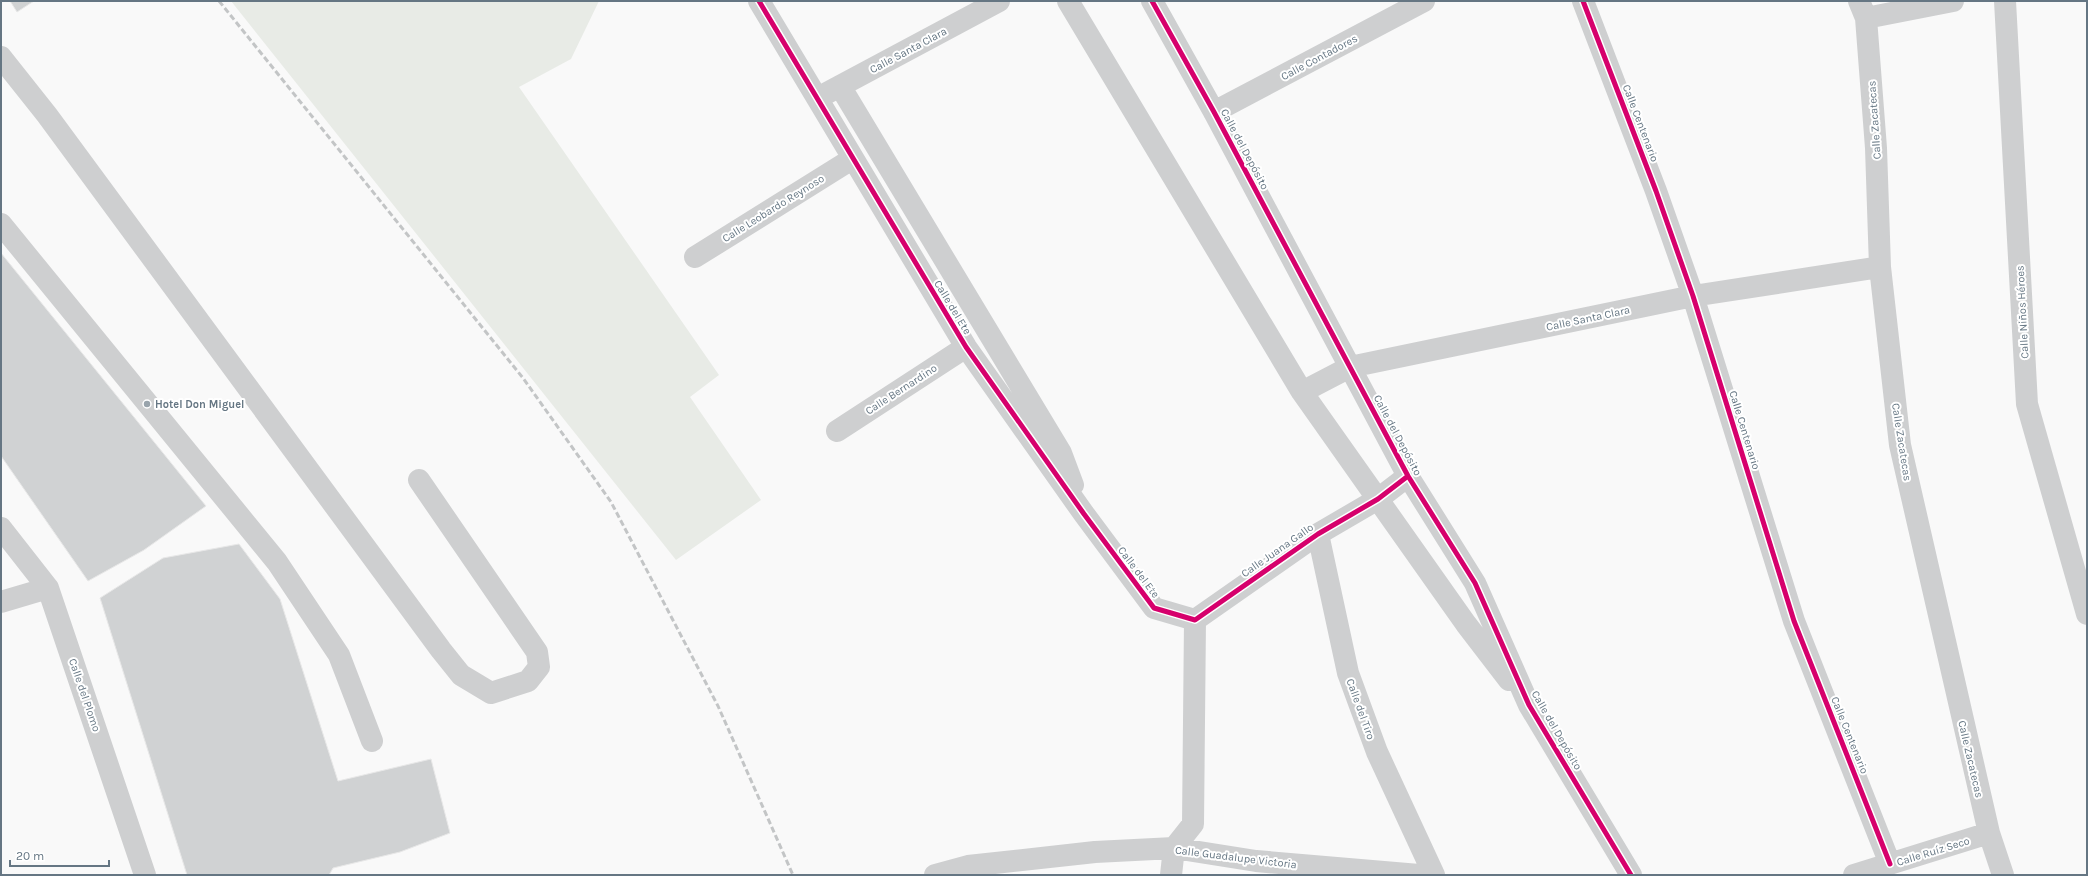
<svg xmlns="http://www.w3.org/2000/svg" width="2088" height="876" font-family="Karla,sans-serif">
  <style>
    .green { fill: #e8ebe6 }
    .building { fill: #d0d2d3; stroke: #e8e8e8 }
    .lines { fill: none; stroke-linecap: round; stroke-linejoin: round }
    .minor { stroke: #cecfd0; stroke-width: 22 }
    .rail { stroke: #c3c5c6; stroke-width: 3; stroke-dasharray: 6 3; stroke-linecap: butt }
    .cycleway-casing { stroke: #fff; stroke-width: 8 }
    .cycleway { stroke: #d6006c; stroke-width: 5 }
    .poi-dot { fill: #99a4ac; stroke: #fff; stroke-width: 1.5 }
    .labels { text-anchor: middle; stroke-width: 4; stroke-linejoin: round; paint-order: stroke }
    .street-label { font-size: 11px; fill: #657683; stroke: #fff }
    .poi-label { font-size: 11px; font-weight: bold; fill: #657683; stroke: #fff; text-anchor: start }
  </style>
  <rect width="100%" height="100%" fill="#f9f9f9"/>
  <path class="green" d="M231,1H599L571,59L519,87L719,375L690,397L761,500L676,560Z"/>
  <path class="building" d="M10,1H34L17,12Z
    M1,253L206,506L144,550L88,581L1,456Z
    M239,544L280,599L338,781L431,759L450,833L400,852L333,868L329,875H187L100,598L163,558Z"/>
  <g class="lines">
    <path class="minor" d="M759,1L966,347L1084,514L1154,608L1195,620L1318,534L1378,499L1408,476
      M1068,1L1302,392L1466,624L1509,680
      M1152,1L1214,112L1408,476L1475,583L1529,705L1631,875
      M1583,1L1656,191L1693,296L1794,621L1890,864
      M1859,1L1866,18L1876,148L1880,267L1900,445L1989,833L2003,875
      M2005,1L2027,404L2087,614
      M1866,18L1953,1
      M1,57L47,115L441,650L461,675L491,693L528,681L539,667L537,652L419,480
      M840,86L1061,453L1073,485
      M827,93L999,1
      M1214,112L1424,1
      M1,224L277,562L339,655L372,741
      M695,257L852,159
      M1302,392L1350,367L1693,296L1880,267
      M837,431L966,347
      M1,528L48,588L145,875
      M1318,534L1348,673L1377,752L1434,875
      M1,602L48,588
      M935,875L968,866L1095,852L1174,848L1256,861L1419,875
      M1171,875L1174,848L1193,824L1195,620
      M1854,875L1989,833"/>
    <path class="rail" d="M219,1L523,378L611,502L718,706L793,875"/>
    <defs>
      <path id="cycleway" d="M759,1L966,347L1084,514L1154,608L1195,620L1318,534L1378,499L1408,476
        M1152,1L1214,112L1408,476L1475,583L1529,705L1631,875
        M1583,1L1656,191L1693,296L1794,621L1890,864"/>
    </defs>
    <use href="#cycleway" class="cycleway-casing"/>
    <use href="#cycleway" class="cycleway"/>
  </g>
  <circle class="poi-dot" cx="147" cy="404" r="4"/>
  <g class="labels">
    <g class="street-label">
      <text transform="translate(908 50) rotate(-28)" y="4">Calle Santa Clara</text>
      <text transform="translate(1319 57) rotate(-28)" y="4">Calle Contadores</text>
      <text transform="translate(1874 120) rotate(-94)" y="4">Calle Zacatecas</text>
      <text transform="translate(1641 123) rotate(69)" y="4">Calle Centenario</text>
      <text transform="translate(1245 149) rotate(62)" y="4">Calle del Depósito</text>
      <text transform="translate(773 208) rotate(-32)" y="4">Calle Leobardo Reynoso</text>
      <text transform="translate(953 307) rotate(59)" y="4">Calle del Ete</text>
      <text transform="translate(2022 312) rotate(-93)" y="4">Calle Niños Héroes</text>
      <text transform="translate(1588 318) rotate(-12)" y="4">Calle Santa Clara</text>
      <text transform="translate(901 389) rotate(-33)" y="4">Calle Bernardino</text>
      <text transform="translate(1745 430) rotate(73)" y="4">Calle Centenario</text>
      <text transform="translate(1398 435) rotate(62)" y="4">Calle del Depósito</text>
      <text transform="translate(1902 442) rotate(81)" y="4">Calle Zacatecas</text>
      <text transform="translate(1277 550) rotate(-35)" y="4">Calle Juana Gallo</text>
      <text transform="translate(1139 572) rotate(53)" y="4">Calle del Ete</text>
      <text transform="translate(85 695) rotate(71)" y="4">Calle del Plomo</text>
      <text transform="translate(1361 709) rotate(70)" y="4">Calle del Tiro</text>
      <text transform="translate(1557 730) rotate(60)" y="4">Calle del Depósito</text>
      <text transform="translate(1850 735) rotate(68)" y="4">Calle Centenario</text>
      <text transform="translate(1971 759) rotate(77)" y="4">Calle Zacatecas</text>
      <text transform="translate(1933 851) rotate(-17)" y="4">Calle Ruíz Seco</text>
      <text transform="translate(1236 857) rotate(7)" y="4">Calle Guadalupe Victoria</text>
    </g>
    <g class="poi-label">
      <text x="155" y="408">Hotel Don Miguel</text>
    </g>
  </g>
  <rect width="2088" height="876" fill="none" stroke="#657683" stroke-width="4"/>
  <path d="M10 860v6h99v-6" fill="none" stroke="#657683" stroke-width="2"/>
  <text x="16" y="860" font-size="12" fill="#657683" stroke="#ffffff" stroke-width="3" paint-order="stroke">20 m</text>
</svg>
